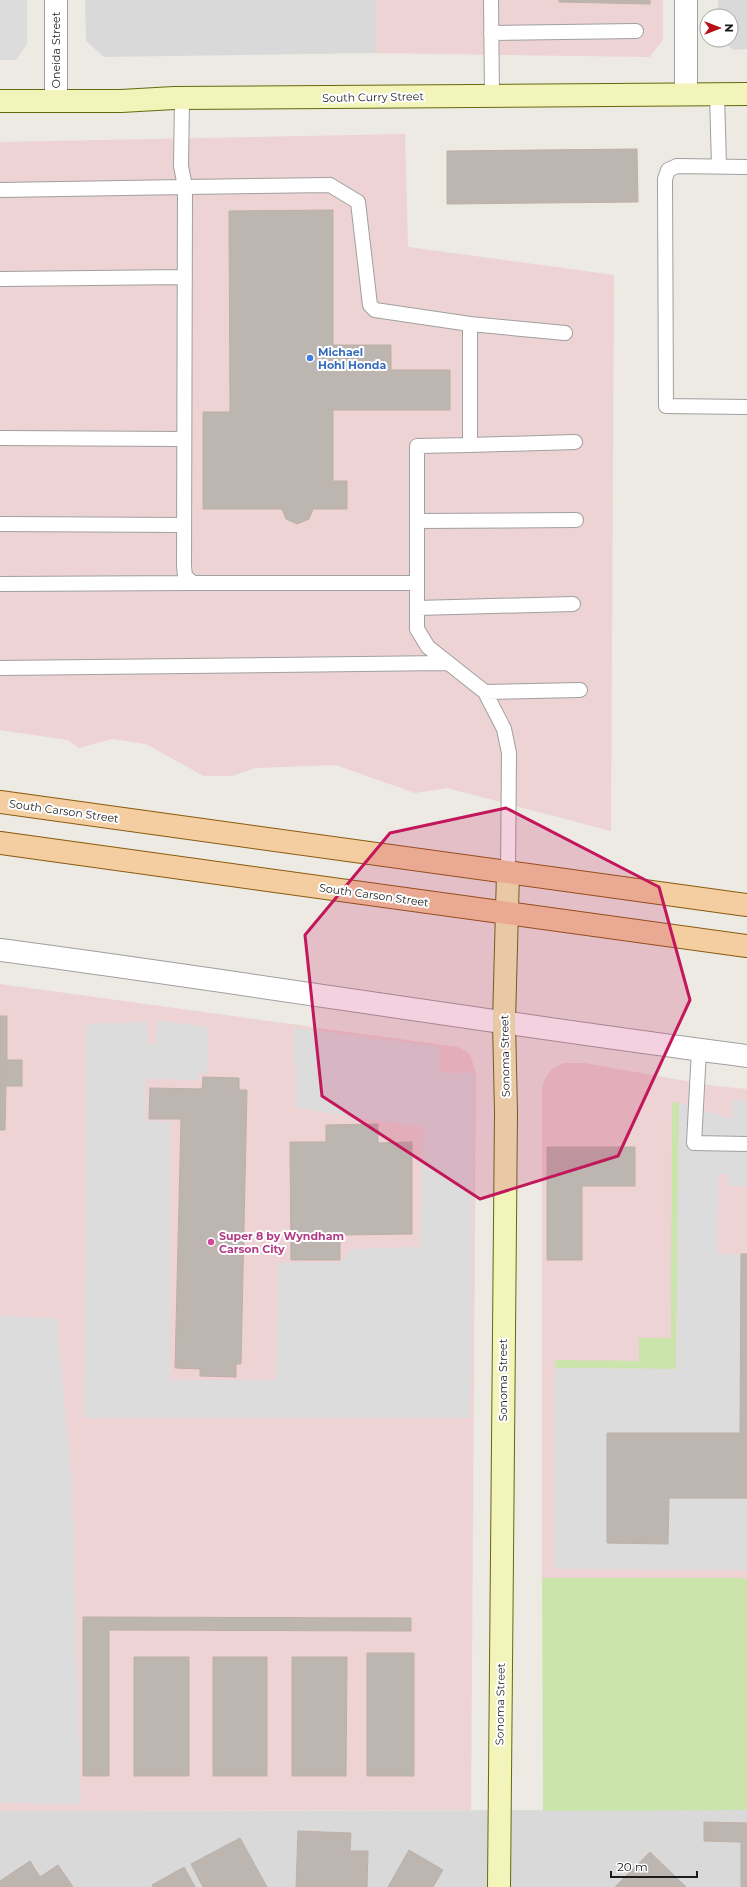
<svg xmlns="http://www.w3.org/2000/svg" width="747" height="1887" font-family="Montserrat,sans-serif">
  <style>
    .residential { fill: #dad9da }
    .commercial { fill: #edd3d3 }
    .grass { fill: #cae4ac }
    .parking { fill: #dcdcdc }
    .building { fill: #bdb5b0; stroke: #bdb0a7 }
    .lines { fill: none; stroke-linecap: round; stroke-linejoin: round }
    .lane-casing { stroke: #a0a0a0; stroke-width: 16 }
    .street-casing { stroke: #a0a0a0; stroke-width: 24 }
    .secondary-casing { stroke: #646a0d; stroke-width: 24 }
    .primary-casing { stroke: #895a0c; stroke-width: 24 }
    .lane { stroke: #fff; stroke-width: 14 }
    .street { stroke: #fff; stroke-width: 22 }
    .secondary { stroke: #f3f4ba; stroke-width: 22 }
    .primary { stroke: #f4cda1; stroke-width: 22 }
    .marked { fill: #c2185b; fill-opacity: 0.2; stroke: #c2185b; stroke-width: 3; stroke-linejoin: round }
    .shop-dot { fill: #3f7fe0; stroke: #fff; stroke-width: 1.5 }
    .hotel-dot { fill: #d1479c; stroke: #fff; stroke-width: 1.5 }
    .labels { text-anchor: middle; stroke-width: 4; stroke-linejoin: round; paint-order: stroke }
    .street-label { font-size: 11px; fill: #1c1c1c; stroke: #fff }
    .shop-label { font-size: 11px; font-weight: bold; fill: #366cbe; stroke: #fff; text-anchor: start }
    .hotel-label { font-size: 11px; font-weight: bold; fill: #b23c85; stroke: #fff; text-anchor: start }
  </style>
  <rect width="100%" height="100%" fill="#ede9e3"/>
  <path class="residential" d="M85,0H377L376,53L104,57L86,41Z
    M718,0H747V49L734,50L721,40H731V16H718Z
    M747,1810V1887H0V1811Z"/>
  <path class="commercial" d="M376,0H663V39L650,57L376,53Z
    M405,134L408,247L614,275L611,831L447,788L415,793L336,765L255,768L232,776H204L146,744L112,739L79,748L68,740L0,730V142Z
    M0,984L458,1047L470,1054L476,1073L471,1810L0,1811Z
    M564,1063H584L715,1086L747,1089V1578H542V1090L544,1080L551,1070Z"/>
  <path class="grass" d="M672,1103H679L676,1369L555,1368L556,1360L639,1361V1338H671Z
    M542,1578H747V1810L543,1811Z"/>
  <path class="parking" d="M0,0H27V44L16,60H0Z
    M157,1020L208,1027L207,1073H199V1080L146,1079V1121L171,1122L170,1380H276L278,1263L341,1262L351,1249L420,1247L423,1127L296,1108L294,1028L441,1047L440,1073H474L470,1418H84L87,1024L147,1022L148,1044L155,1045Z
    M733,1100L747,1101V1186H729V1174H718L717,1254H741L740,1433H607V1543L668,1544L669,1498H747V1570L554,1569L555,1368L676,1369L679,1103L732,1119Z
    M0,1315L57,1319L72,1484L81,1804L0,1803Z"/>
  <path class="building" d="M559,0H650V4L559,2Z
    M637,149L638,202L447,204V151Z
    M333,210V345H391V370H450V410H333V481H347V509H313L309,519L297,524L286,519L282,509H203V412H230L229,211Z
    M0,1016H7V1060H22V1086H6L5,1130H0Z
    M203,1077L239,1078V1090H247L241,1364H236V1377L200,1376V1369L175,1368L181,1119H149L150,1088L202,1089Z
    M378,1124V1143L412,1142V1234L340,1235V1260H291L290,1142H326V1125Z
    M547,1147H635V1186H582V1260H547Z
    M741,1254H747V1498H669L668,1544L607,1543V1433H740Z
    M83,1617L411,1618V1631L109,1630V1776H83Z
    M367,1653H414V1776H367Z
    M134,1657H189V1776H134Z
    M213,1657H267V1776H213Z
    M292,1657H347L346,1776H292Z
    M704,1822L747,1823V1887H741V1842L704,1841Z
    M298,1831L351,1833L350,1851H368L367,1887H296Z
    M240,1838L267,1887H203L191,1864Z
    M409,1850L443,1870L433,1887H388Z
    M650,1852L686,1887H615Z
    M30,1861L40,1877L58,1865L73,1887H0V1881Z
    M184,1867L195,1887H153L152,1885Z"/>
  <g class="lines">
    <defs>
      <path id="lane" d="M491,0L492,96
        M491,33L636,31
        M717,94L719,166
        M747,167L677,166L668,170L665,179L666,406L747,407
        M0,190L185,187L181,166L182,98
        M0,279L185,277
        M470,324L565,333
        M0,438L184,439
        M470,445L575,442
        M417,521L576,520
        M0,524L184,525
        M417,583H193L185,576L184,566L185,187L330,185L358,202L370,305L375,310L470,324V445L417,446V629L428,647L485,692L504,729L509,753L508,873
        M0,584L193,583
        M417,608L573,604
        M0,668L446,663
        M485,692L580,690
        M699,1050L694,1143L747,1144"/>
      <path id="street" d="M56,0V101
        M686,0V94
        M0,950C249,983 498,1024 747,1056"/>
      <path id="secondary" d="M0,101H121L174,98L747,94
        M499,1887L506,1112L504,1022L508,873"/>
      <path id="primary" d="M0,802L747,905
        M0,843L747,946"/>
    </defs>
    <use href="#lane" class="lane-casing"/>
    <use href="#street" class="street-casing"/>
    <use href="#secondary" class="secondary-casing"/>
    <use href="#primary" class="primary-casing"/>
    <use href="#lane" class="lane"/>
    <use href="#street" class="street"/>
    <use href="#secondary" class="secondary"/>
    <use href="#primary" class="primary"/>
  </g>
  <path class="marked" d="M506,808L659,887L690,1000L618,1156L480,1199L322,1096L305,935L390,833Z"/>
  <circle class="shop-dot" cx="310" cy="358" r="4"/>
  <circle class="hotel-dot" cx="211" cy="1242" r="4"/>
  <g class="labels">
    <g class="street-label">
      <text transform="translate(56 50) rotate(-90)" y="4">Oneida Street</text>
      <text transform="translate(373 97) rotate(-1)" y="4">South Curry Street</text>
      <text transform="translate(64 811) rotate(8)" y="4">South Carson Street</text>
      <text transform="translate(374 895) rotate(8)" y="4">South Carson Street</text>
      <text transform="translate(505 1056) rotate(-91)" y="4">Sonoma Street</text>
      <text transform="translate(503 1380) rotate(-90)" y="4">Sonoma Street</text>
      <text transform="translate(500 1704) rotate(-89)" y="4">Sonoma Street</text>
    </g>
    <g class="shop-label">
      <text x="318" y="356">Michael<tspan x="318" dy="13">Hohl Honda</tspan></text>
    </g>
    <g class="hotel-label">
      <text x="219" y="1240">Super 8 by Wyndham<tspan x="219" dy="13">Carson City</tspan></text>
    </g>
  </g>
  <g transform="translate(719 28) rotate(90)"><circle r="19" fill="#ffffff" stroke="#a4a4a4"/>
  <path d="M0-3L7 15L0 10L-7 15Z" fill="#b91018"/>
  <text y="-6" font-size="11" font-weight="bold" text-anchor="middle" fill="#1c1c1c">N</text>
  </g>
  <path d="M611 1871v6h86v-6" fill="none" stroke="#1c1c1c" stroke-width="2"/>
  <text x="617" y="1871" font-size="12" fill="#1c1c1c" stroke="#ffffff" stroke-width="3" paint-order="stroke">20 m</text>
</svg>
